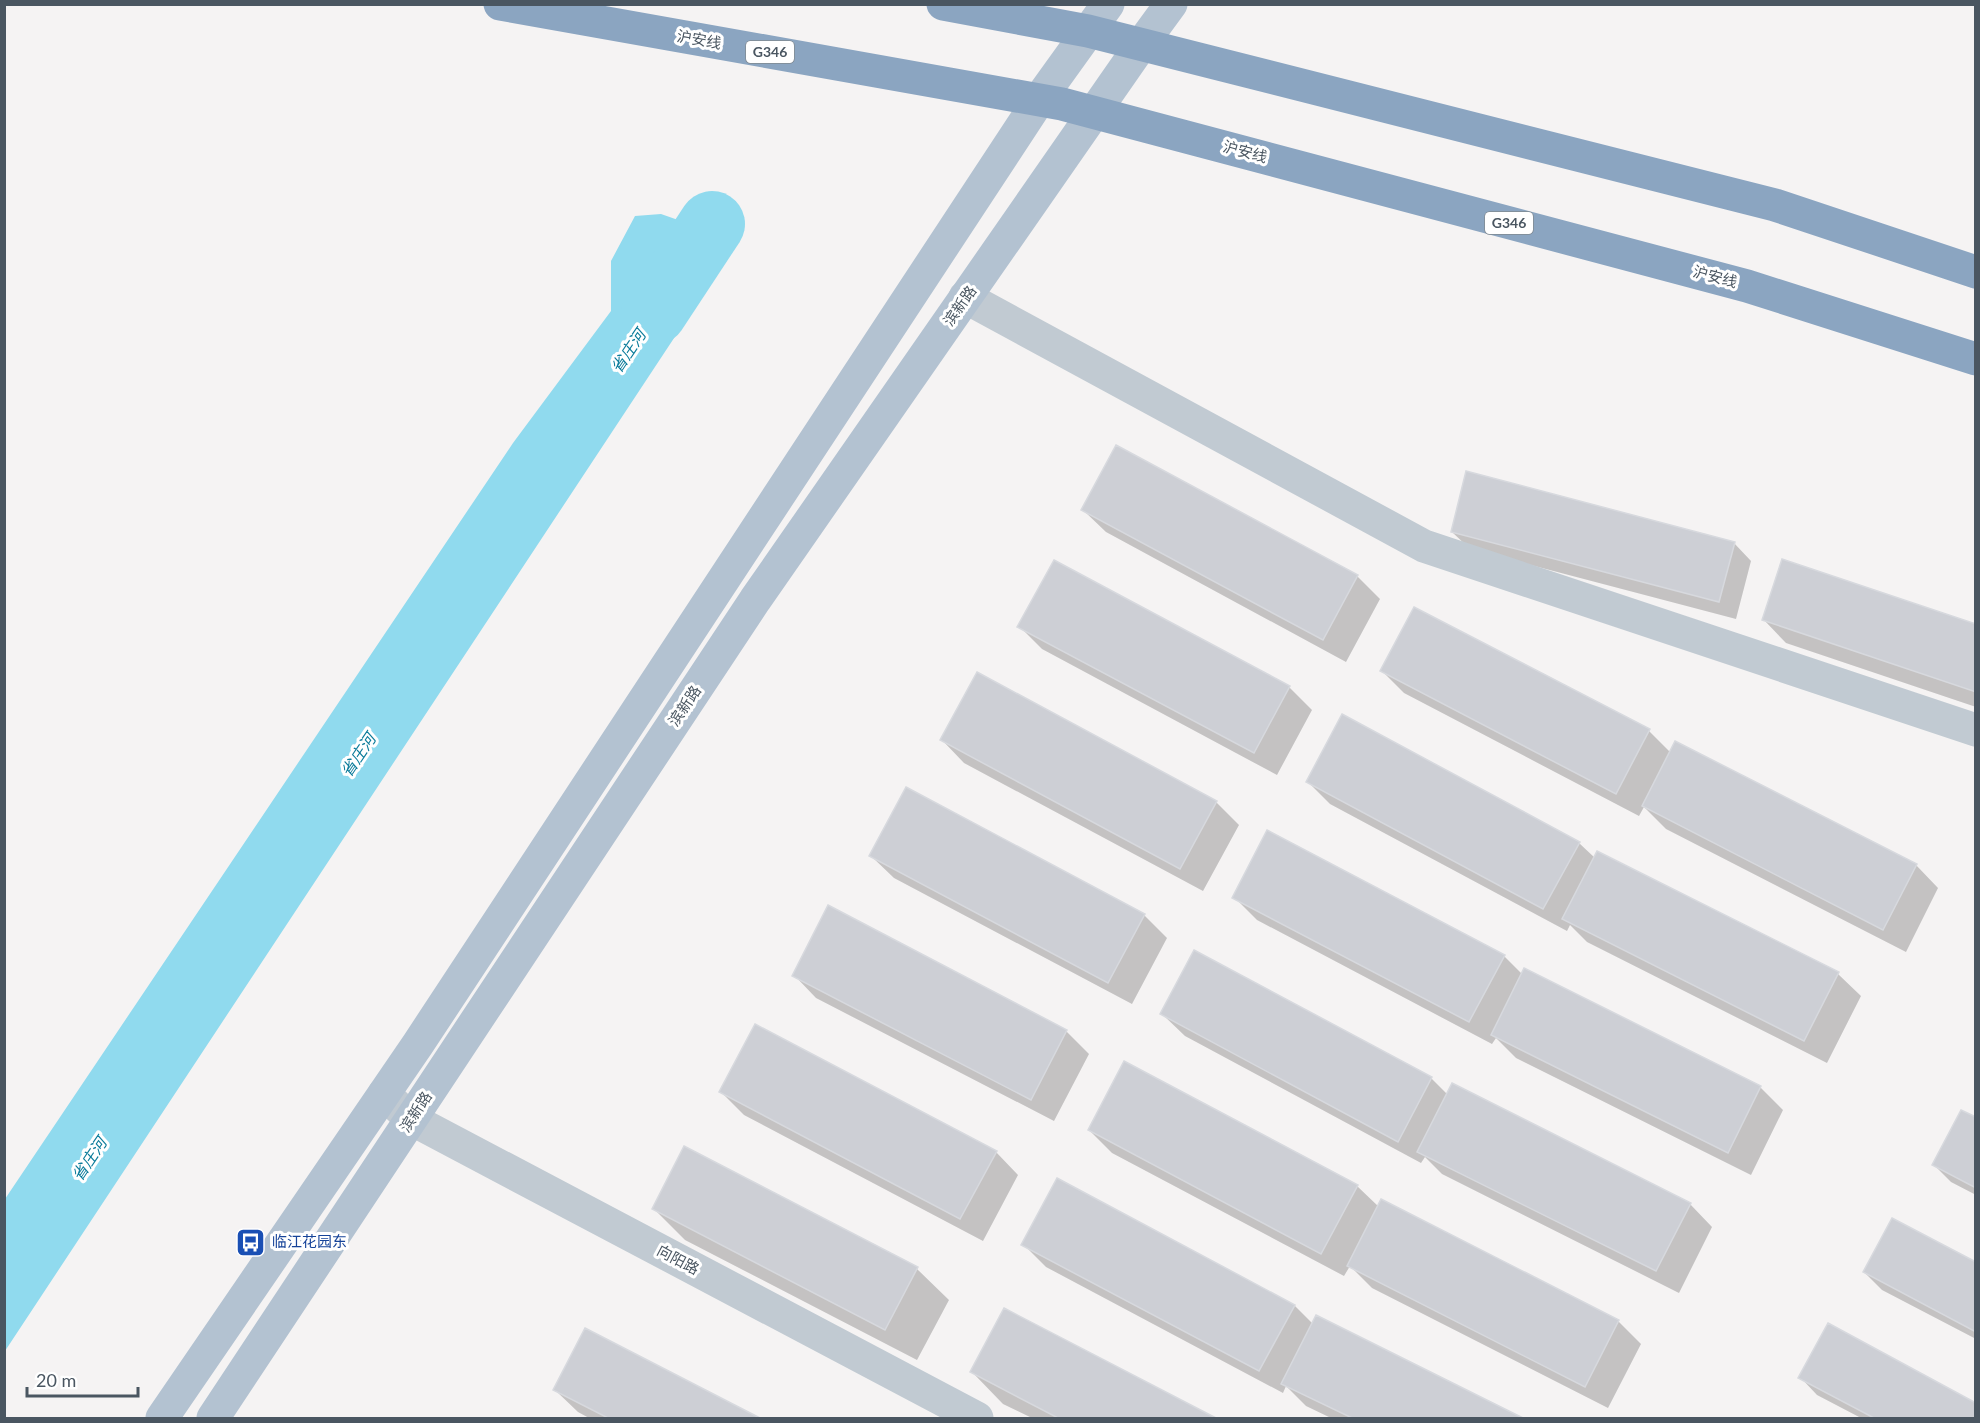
<svg xmlns="http://www.w3.org/2000/svg" width="1980" height="1423" font-family="Lato,'Noto Sans SC',sans-serif">
  <style>
    .water { fill: #90daee }
    .shadow { fill: #0003 }
    .lines { fill: none; stroke-linecap: round; stroke-linejoin: round }
    .river { stroke: #90daee; stroke-width: 66 }
    .building { fill: #cdcfd5; stroke: #d7d9de; stroke-width: 1.5 }
    .minor { stroke: #c1cad2; stroke-width: 33 }
    .major { stroke: #b3c2d1; stroke-width: 33 }
    .highway { stroke: #8ba5c1; stroke-width: 33 }
    .labels { text-anchor: middle; stroke-width: 6; stroke-linejoin: round; paint-order: stroke }
    .shield { fill: #fff; stroke: #808990; stroke-width: 1.5 }
    .shield-label { font-size: 14px; font-weight: bold; fill: #4a5661 }
    .street-label { font-size: 15px; fill: #4a5661; stroke: #fff }
    .transit-label { font-size: 15px; fill: #164399; stroke: #fff; text-anchor: start }
    .water-label { font-size: 16px; font-style: italic; fill: #0c7c9b; stroke: #fff }
  </style>
  <rect width="100%" height="100%" fill="#f5f3f3"/>
  <path class="water" d="M661,214L701,228L719,270L5,1351V1199L513,443L611,311V261L635,216Z"/>
  <path class="shadow" d="M1083,510L1357,576L1380,599L1346,662L1106,532Z
    M1452,532L1734,543L1751,561L1736,619L1470,549Z
    M1764,620L1976,626V707L1786,643Z
    M1019,626L1289,687L1312,710L1277,775L1042,649Z
    M1381,670L1649,731L1671,753L1916,865L1938,888L1906,952L1666,829L1644,807L1639,816L1404,693Z
    M1343,716L1579,843L1595,858L1838,974L1861,996L1827,1063L1587,942L1570,925L1567,931L1330,804L1307,781Z
    M942,740L1216,802L1239,825L1203,891L964,763Z
    M871,856L1144,915L1167,938L1132,1004L894,878Z
    M1234,897L1504,956L1523,975L1760,1087L1783,1110L1751,1175L1516,1058L1496,1038L1492,1044L1257,920Z
    M794,975L1066,1031L1089,1054L1054,1121L816,998Z
    M1162,1014L1431,1078L1448,1095L1690,1204L1712,1227L1679,1293L1442,1174L1425,1157L1421,1163L1185,1036Z
    M721,1092L996,1152L1018,1175L983,1241L744,1115Z
    M1976,1119V1195L1951,1182L1934,1165Z
    M1089,1130L1357,1186L1379,1207L1618,1321L1641,1344L1608,1408L1372,1288L1350,1266L1344,1276L1112,1153Z
    M1058,1180L1295,1306L1313,1324L1316,1317L1520,1418H1331L1306,1406L1286,1386L1283,1393L1046,1267L1023,1244Z
    M653,1208L917,1269L949,1300L917,1360L685,1240Z
    M1976,1264V1339L1882,1290L1864,1272Z
    M1005,1310L1213,1418H1032L1003,1404L972,1372Z
    M586,1330L757,1418H589L578,1412L555,1390Z
    M1800,1377L1976,1405V1418H1861L1817,1395Z"/>
  <g class="lines">
    <path class="river" d="M654,312L712,224"/>
  </g>
  <path class="building" d="M1116,445L1358,575L1323,640L1081,510Z
    M1466,471L1735,542L1719,602L1451,532Z
    M1782,559L1976,624V692L1762,620Z
    M1054,560L1290,686L1254,753L1017,627Z
    M1414,607L1650,729L1616,794L1380,671Z
    M977,672L1217,801L1180,869L940,740Z
    M1342,714L1580,842L1543,909L1306,782Z
    M1675,741L1917,864L1883,930L1642,806Z
    M906,787L1145,914L1108,983L869,856Z
    M1267,830L1505,955L1469,1022L1232,898Z
    M1597,851L1839,972L1804,1041L1562,919Z
    M828,905L1067,1030L1031,1100L792,976Z
    M1194,950L1432,1077L1398,1142L1160,1014Z
    M1524,968L1761,1086L1728,1153L1491,1035Z
    M755,1024L997,1151L960,1219L719,1092Z
    M1124,1061L1358,1185L1321,1254L1088,1130Z
    M1452,1083L1691,1203L1656,1271L1417,1152Z
    M1961,1110L1976,1117V1188L1932,1165Z
    M684,1146L918,1267L885,1330L652,1209Z
    M1057,1178L1295,1305L1259,1371L1021,1245Z
    M1381,1199L1619,1320L1585,1387L1347,1266Z
    M1892,1218L1976,1262V1332L1863,1272Z
    M1004,1308L1216,1418H1058L970,1372Z
    M1316,1315L1523,1418H1352L1281,1384Z
    M1828,1323L1976,1403V1418H1874L1798,1378Z
    M585,1328L760,1418H608L553,1390Z"/>
  <g class="lines">
    <path class="minor" d="M965,297L1424,546L1976,730
      M384,1094L411,1119L977,1418"/>
    <path class="major" d="M162,1418L418,1044L1039,100L1108,4
      M213,1418L755,600L1141,45L1171,4"/>
    <path class="highway" d="M500,4L1062,104L1747,286L1976,359
      M943,4L1088,31L1775,205L1976,272"/>
  </g>
  <defs>
    <symbol id="bus-square" viewBox="-11 -11 22 22"><rect x="-9" y="-9" width="18" height="18" rx="4" fill="#1a4fb4" stroke="#fff"/><path d="M-5-6H5V4H4V6H2V4H-2V6H-4V4H-5ZM-3.5-4V0h7V-4ZM-3.5 1.2v1.5H-2V1.2ZM2 1.2v1.5H3.5V1.2Z" fill="#fff"/></symbol>
  </defs>
  <g fill-rule="evenodd">
    <use href="#bus-square" x="234" y="1226" width="33" height="33"/>
  </g>
  <g class="labels">
    <g class="shield">
      <rect x="746" y="41" width="48" height="22" rx="4.5"/>
      <rect x="1485" y="212" width="48" height="22" rx="4.5"/>
    </g>
    <g class="shield-label">
      <text x="770" y="57">G346</text>
      <text x="1509" y="228">G346</text>
    </g>
    <g class="street-label">
      <text transform="translate(699 40) rotate(10)" y="5">沪安线</text>
      <text transform="translate(1245 152) rotate(15)" y="5">沪安线</text>
      <text transform="translate(1715 277) rotate(15)" y="5">沪安线</text>
      <text transform="translate(960 306) rotate(-55)" y="5">滨新路</text>
      <text transform="translate(685 706) rotate(-56)" y="5">滨新路</text>
      <text transform="translate(416 1112) rotate(-57)" y="5">滨新路</text>
      <text transform="translate(678 1260) rotate(28)" y="5">向阳路</text>
    </g>
    <g class="transit-label">
      <text x="272" y="1247">临江花园东</text>
    </g>
    <g class="water-label">
      <text transform="translate(628 351) rotate(-56)" y="6">省庄河</text>
      <text transform="translate(358 755) rotate(-56)" y="6">省庄河</text>
      <text transform="translate(89 1159) rotate(-56)" y="6">省庄河</text>
    </g>
  </g>
  <rect width="1980" height="1423" fill="none" stroke="#4a5661" stroke-width="12"/>
  <path d="M27 1387v9h111v-9" fill="none" stroke="#4a5661" stroke-width="3"/>
  <text x="36" y="1387" font-size="18" fill="#4a5661" stroke="#ffffff" stroke-width="4.5" paint-order="stroke">20 m</text>
</svg>
